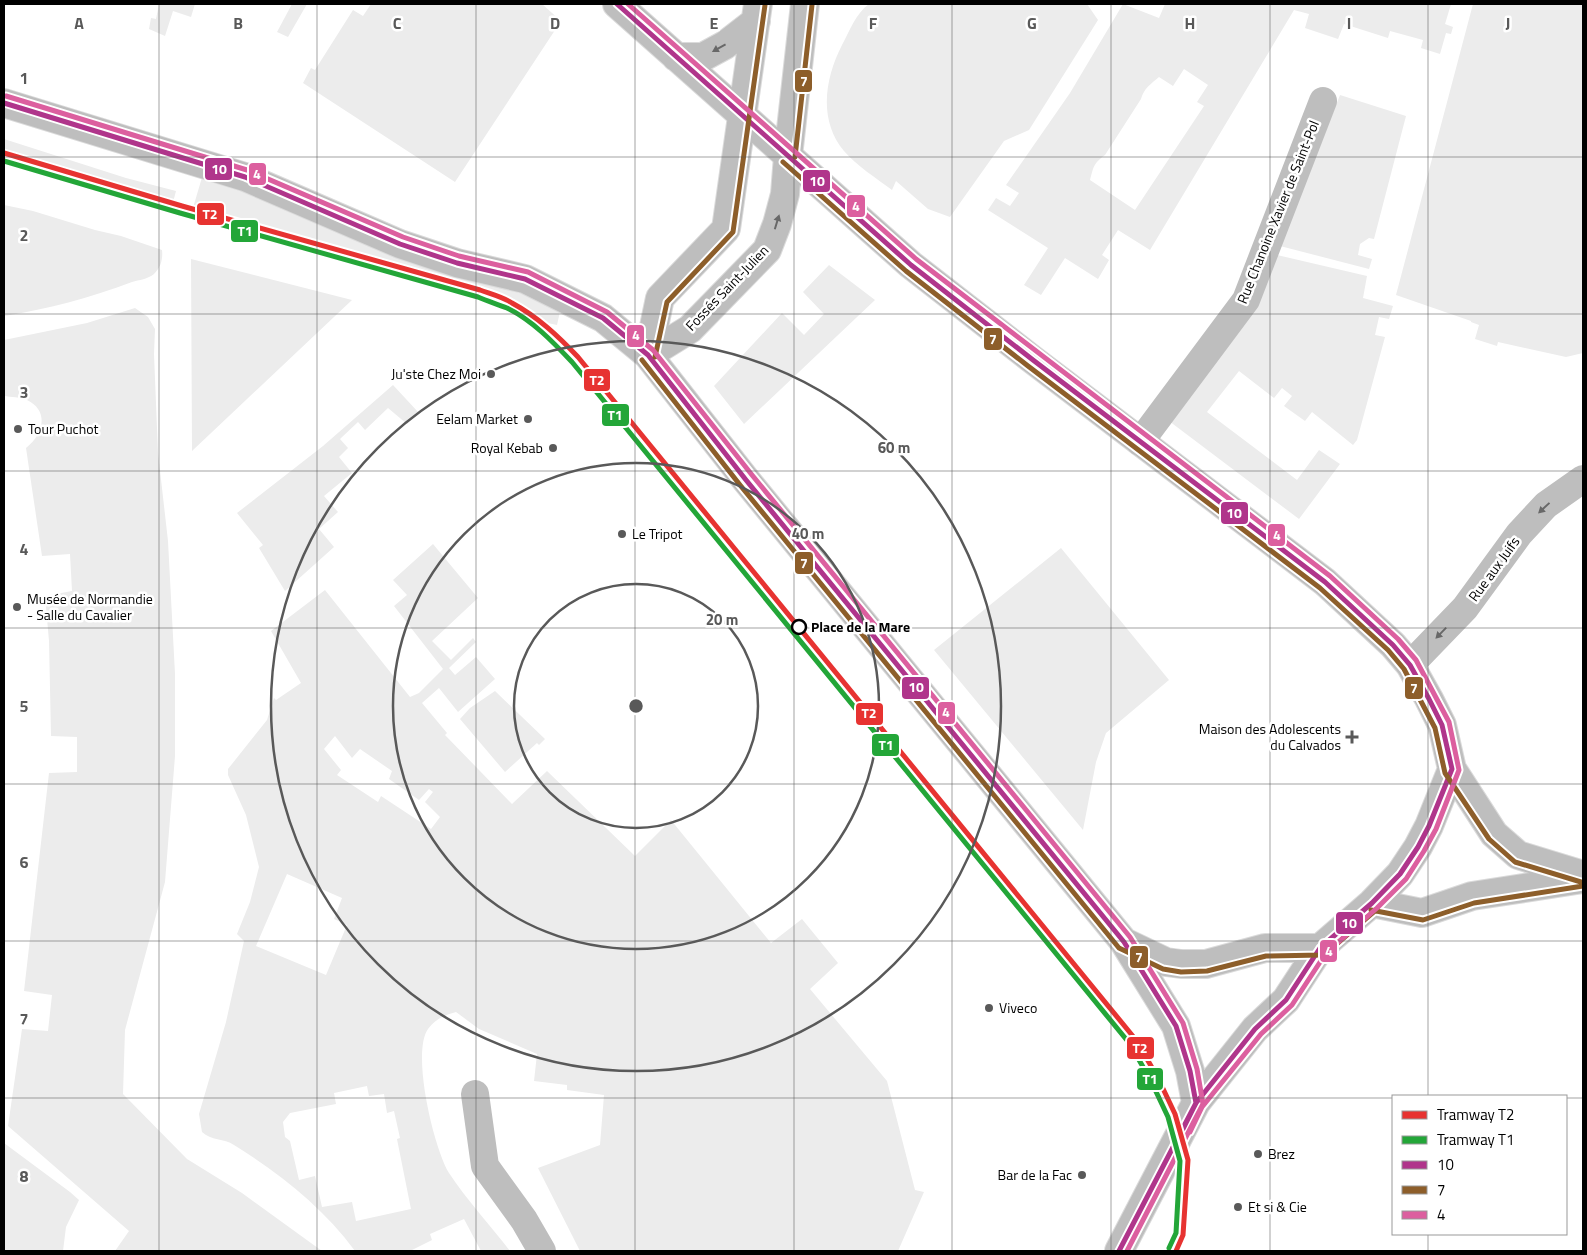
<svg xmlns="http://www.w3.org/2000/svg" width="1587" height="1255" font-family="'Titillium Web',sans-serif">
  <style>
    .green { fill: #ececec; fill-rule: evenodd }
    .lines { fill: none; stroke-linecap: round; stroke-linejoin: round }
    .major-casing { stroke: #dbdbdb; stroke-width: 30 }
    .minor { stroke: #bebebe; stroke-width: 28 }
    .major { stroke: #bebebe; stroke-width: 28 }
    .bus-1-casing { stroke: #fff; stroke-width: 9 }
    .bus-2-casing { stroke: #fff; stroke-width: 9 }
    .bus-3-casing { stroke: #fff; stroke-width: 9 }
    .bus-1 { stroke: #b0358b; stroke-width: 5 }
    .bus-2 { stroke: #8d5e2a; stroke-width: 5 }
    .bus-3 { stroke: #dc5f9f; stroke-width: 5 }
    .tram-1-casing { stroke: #fff; stroke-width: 9 }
    .tram-2-casing { stroke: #fff; stroke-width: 9 }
    .tram-1 { stroke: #e73331; stroke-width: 5 }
    .tram-2 { stroke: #23a638; stroke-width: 5 }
    .oneway { fill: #686868 }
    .grid { fill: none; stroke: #595959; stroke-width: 1; stroke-opacity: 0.55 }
    .ring { fill: none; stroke: #595959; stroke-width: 2.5 }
    .poi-dot { fill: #595959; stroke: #fff; stroke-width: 2 }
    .stop-dot { fill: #fff; stroke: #000; stroke-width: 2.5 }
    .labels { text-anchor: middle; stroke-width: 5; stroke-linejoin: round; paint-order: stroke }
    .street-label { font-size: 14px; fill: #000; stroke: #fff }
    .poi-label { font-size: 14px; fill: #000; stroke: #fff; text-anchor: start }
    .stop-label { font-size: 14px; font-weight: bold; fill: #000; stroke: #fff; text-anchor: start }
    .grid-label { font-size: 16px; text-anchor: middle; font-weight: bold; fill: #595959; stroke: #fff; stroke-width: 5; stroke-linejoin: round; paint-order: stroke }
    .centre { fill: #595959; stroke: #fff; stroke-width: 2.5 }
    .ring-label { font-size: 15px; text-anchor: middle; font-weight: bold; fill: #595959; stroke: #fff; stroke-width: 5; stroke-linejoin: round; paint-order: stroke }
    .line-badge { stroke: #fff; stroke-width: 2 }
    .badge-label { font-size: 14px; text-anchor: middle; font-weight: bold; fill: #fff }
  </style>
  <rect width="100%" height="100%" fill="#fff"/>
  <path class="green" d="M159,4H195L191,17L173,11L165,36L149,29L151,18L156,19Z
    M292,4H307L288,37L277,32Z
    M371,4H542L561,21L455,182L303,83L311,68L315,70L353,10L363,16Z
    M869,4H1087L1098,20L1029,130L1004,141L950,217L928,209L896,181L892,190C876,178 857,166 844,151C818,120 825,78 842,45C849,32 856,13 869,4Z
    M1123,4L1159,18L1165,4H1451L1445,24L1453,27L1451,34L1446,33L1440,54L1421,48L1423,40L1390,31L1388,38L1344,24L1338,39L1305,28L1309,14L1294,10L1150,250L1118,230L1102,255L1109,260L1098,279L1065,258L1041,295L1024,285L1048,248L988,210L996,198L1010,206L1019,193L1006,185L1070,93ZM1184,69L1208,85L1197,102L1204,106L1135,210L1090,180C1094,166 1093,164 1105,155L1141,99C1144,88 1151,84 1159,77L1173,86Z
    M1473,4H1583V353L1566,357L1498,342L1497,346L1475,339L1479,325L1471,322V321L1396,295Z
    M1340,95L1406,116L1374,239L1369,238L1360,244L1358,255L1372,259L1369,269L1280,246Z
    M4,139L126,178L176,191L171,210L4,160Z
    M203,174L496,285L561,307L557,325L524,318L472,298L407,281L288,245L190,218Z
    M4,205L33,211L95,230L121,236L162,250C163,259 161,267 154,274C148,279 139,280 132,282C90,298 47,309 4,316Z
    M1277,255L1367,276L1363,298L1393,306L1389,319L1379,317L1375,335L1385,337L1357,440L1353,445L1312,412L1305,421L1284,406L1292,396L1282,388L1274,398L1239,371L1207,412L1297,480L1319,450L1340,464L1299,519L1169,421Z
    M191,259L352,300L192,451Z
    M829,265L875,300L744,424L714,386L782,313L804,335L824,314L803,292Z
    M135,308L148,317L155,329L154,354L158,453L168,541L175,674V756L165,882L125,1030L123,1094L187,1159L242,1193L322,1251H115L129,1231L8,1126L22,1029L48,1031L52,995L24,991L49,773L77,772V737L51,736L49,641L45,596L72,591L70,554L42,556L26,448C43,435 50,411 27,400C20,397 11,397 4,396V340L87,323Z
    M393,385L419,413L407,424L388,408L365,430L358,422L340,439L348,448L339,457L352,473L324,496L338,512L319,529L334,547L285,591L259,548L263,545L237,513L323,446Z
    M433,544L478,598L432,641L451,660L473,638L476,642L449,668L455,675L476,657L495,679L458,712L439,688L422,703L447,733L445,735L512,804L547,771L635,856L671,820L771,943L802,919L838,963L810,989L887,1081L915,1190L924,1192L898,1251H580L538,1168L600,1145L604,1095L567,1090V1085L534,1081L537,1054L479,1029L456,1012C445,1015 435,1019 428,1029C411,1053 434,1149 449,1173C466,1199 491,1226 510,1251H481L464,1219L430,1234L432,1240L410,1251H355C323,1207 279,1173 234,1145C224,1138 211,1141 202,1132L199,1114L226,1022L244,941L237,934L250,902L259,867L246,815L228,775V769L267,720L274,698L276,700L301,683L271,631L325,590L410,697L419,693L443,669L394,606L407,595L393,580ZM335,736L352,758L360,749L392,771L389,779L419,800L429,789L433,792L425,802L440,817L431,829L381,796L378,802L337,775L341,770L324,749ZM287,874L342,898L334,919L347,925L326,975L256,946ZM367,1086L369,1096L384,1094L387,1113L394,1111L400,1138L397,1139L411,1209L356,1221L352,1202L322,1207L315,1176L299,1180L290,1141L285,1137L283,1122L290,1113L336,1104L334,1093Z
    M1061,548L1169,680L1106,733L1096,762L1083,830L934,650Z
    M495,691L545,739L539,745L537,743L505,772L460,719L470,708Z
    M4,1143L70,1192L79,1200L66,1227L63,1251H4Z"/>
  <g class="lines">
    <defs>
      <path id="major" d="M617,4L911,265L1033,360L1325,582L1393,645L1410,665L1429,699L1442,725L1452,769L1429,826L1418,847L1400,874L1372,903L1320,948L1286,1000L1255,1029L1196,1103L1119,1251
        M676,57H703L725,45L756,21
        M4,103L245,177L400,244L457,263L525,279L603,318L648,355L746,480L1124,942L1176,1026L1190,1071L1196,1103
        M648,355L690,329L767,250L777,224L785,194L788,156L805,4
        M648,355L660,298L726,229L758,4
        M1452,769L1494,834L1518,855L1583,875
        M1372,903L1422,913L1472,896L1583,879
        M1124,942L1166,962L1181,964H1206L1265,948H1320"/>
    </defs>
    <use href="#major" class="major-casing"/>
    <path class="minor" d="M1140,442L1246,300L1323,101
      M1410,665L1465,608L1519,534L1546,505L1583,479
      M475,1094L485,1166L524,1220L542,1251"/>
    <use href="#major" class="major"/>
    <defs>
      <path id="bus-1" d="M617,4L911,265L1033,360L1325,582L1393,645L1410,665L1429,699L1442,725L1452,769L1429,826L1418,847L1400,874L1372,903L1320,948L1286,1000L1255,1029L1196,1103L1183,1129
        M4,103L245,177L400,244L457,263L525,279L603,318L648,355L746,480L1124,942L1176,1026L1190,1071L1196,1103L1119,1251"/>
      <path id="bus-2" d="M795,157L812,5
        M783,162L906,271L1028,366L1320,588L1388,650L1404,669L1435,728L1445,773L1489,839L1515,862L1581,882
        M655,357L667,302L733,232L765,5
        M642,360L740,485L1119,948L1163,969L1181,972L1207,971L1266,956L1321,955L1325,954L1377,909
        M1371,910L1423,920L1474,903L1583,886"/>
      <path id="bus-3" d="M628,4L916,259L1330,576L1398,639L1416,660L1449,722L1459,770L1436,829L1424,851L1406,879L1377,908L1326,953L1292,1005L1261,1034L1202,1107L1190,1132
        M6,96L247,170L403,237L459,256L528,272L607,312L653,350L752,475L1130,937L1183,1023L1197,1069L1203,1104L1127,1251"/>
    </defs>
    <use href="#bus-1" class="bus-1-casing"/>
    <use href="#bus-2" class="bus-2-casing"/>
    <use href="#bus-3" class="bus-3-casing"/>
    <use href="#bus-1" class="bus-1"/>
    <use href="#bus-2" class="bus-2"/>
    <use href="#bus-3" class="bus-3"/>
    <defs>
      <path id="tram-1" d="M4,153L182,206L480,290C491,294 503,297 512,303C538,317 558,336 578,357L1136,1040L1158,1078L1175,1114L1188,1160L1183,1235L1176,1251"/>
      <path id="tram-2" d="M4,161L180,213L478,297C487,301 497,304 507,308C532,320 553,342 572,362L1130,1044L1151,1081L1168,1117L1180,1161L1176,1233L1169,1248"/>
    </defs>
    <use href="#tram-1" class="tram-1-casing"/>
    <use href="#tram-2" class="tram-2-casing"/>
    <use href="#tram-1" class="tram-1"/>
    <use href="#tram-2" class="tram-2"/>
  </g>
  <defs><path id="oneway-solid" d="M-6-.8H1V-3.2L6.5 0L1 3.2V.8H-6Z" transform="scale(1.25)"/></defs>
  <g class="oneway">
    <use href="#oneway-solid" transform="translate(719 48) rotate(151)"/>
    <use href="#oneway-solid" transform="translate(777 222) rotate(-73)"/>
    <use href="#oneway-solid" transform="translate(1544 508) rotate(137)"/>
    <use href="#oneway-solid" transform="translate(1441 633) rotate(134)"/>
  </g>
  <path class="grid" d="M159,4V1251M317,4V1251M476,4V1251M635,4V1251M794,4V1251M952,4V1251M1111,4V1251M1270,4V1251M1428,4V1096M4,157H1583M4,314H1583M4,471H1583M4,628H1583M4,784H1583M4,941H1583M4,1098H1393M1566,1098H1583M1428,1234V1251"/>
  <g class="ring">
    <circle cx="636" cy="706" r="122"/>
    <circle cx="636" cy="706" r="243"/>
    <circle cx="636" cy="706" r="365"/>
  </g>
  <g class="poi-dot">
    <circle cx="491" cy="374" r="5"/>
    <circle cx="528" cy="419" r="5"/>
    <circle cx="18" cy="429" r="5"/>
    <circle cx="553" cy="448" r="5"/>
    <circle cx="622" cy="534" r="5"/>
    <circle cx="17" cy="607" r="5"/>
    <path d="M1349.5 729.5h5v5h5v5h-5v5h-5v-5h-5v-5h5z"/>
    <circle cx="989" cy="1008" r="5"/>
    <circle cx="1258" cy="1154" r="5"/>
    <circle cx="1082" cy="1175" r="5"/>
    <circle cx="1238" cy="1207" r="5"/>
  </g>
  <circle class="stop-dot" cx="799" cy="627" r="7"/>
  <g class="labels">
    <g class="street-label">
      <text transform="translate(1278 212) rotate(-68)" y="5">Rue Chanoine Xavier de Saint-Pol</text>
      <text transform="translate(727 288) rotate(-46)" y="5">Fossés Saint-Julien</text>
      <text transform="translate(1494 569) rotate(-54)" y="5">Rue aux Juifs</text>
    </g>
    <g class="poi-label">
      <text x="481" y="379" text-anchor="end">Ju'ste Chez Moi</text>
      <text x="518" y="424" text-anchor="end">Eelam Market</text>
      <text x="28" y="434">Tour Puchot</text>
      <text x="543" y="453" text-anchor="end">Royal Kebab</text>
      <text x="632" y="539">Le Tripot</text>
      <text x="27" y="604">Musée de Normandie<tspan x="27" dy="16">- Salle du Cavalier</tspan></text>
      <text x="1341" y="734" text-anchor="end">Maison des Adolescents<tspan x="1341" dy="16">du Calvados</tspan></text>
      <text x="999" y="1013">Viveco</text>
      <text x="1268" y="1159">Brez</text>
      <text x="1072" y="1180" text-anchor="end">Bar de la Fac</text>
      <text x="1248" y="1212">Et si &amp; Cie</text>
    </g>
    <g class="stop-label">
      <text x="811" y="632">Place de la Mare</text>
    </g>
  </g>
  <g class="grid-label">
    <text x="79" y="29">A</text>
    <text x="238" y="29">B</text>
    <text x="397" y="29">C</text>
    <text x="555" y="29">D</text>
    <text x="714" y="29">E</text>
    <text x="873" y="29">F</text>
    <text x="1032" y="29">G</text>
    <text x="1190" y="29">H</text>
    <text x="1349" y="29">I</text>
    <text x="1508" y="29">J</text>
    <text x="24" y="84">1</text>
    <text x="24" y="241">2</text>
    <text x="24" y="398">3</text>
    <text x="24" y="555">4</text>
    <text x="24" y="712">5</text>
    <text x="24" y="868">6</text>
    <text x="24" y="1025">7</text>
    <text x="24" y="1182">8</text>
  </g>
  <circle cx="636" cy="706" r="8" class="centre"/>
  <g class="ring-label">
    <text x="894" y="453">60 m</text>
    <text x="808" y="539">40 m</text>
    <text x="722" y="625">20 m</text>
  </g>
  <g class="line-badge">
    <rect x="794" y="69" width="19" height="24" rx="5" fill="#8d5e2a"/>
    <rect x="204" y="157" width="29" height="24" rx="5" fill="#b0358b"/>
    <rect x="248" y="162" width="19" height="24" rx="5" fill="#dc5f9f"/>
    <rect x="802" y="169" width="29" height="24" rx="5" fill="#b0358b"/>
    <rect x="846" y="194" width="20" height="24" rx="5" fill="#dc5f9f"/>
    <rect x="196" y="202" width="29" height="24" rx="5" fill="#e73331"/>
    <rect x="230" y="219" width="29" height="24" rx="5" fill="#23a638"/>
    <rect x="626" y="324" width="19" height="24" rx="5" fill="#dc5f9f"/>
    <rect x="983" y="327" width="20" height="24" rx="5" fill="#8d5e2a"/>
    <rect x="583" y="368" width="28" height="24" rx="5" fill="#e73331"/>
    <rect x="601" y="403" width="29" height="24" rx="5" fill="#23a638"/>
    <rect x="1220" y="501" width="29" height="24" rx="5" fill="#b0358b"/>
    <rect x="1267" y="523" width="19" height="24" rx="5" fill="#dc5f9f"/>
    <rect x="794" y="551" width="20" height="24" rx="5" fill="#8d5e2a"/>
    <rect x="901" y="676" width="29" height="24" rx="5" fill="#b0358b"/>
    <rect x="1404" y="676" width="20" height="24" rx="5" fill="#8d5e2a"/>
    <rect x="937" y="701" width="19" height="24" rx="5" fill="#dc5f9f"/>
    <rect x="855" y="702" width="29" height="24" rx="5" fill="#e73331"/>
    <rect x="871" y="733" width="29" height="24" rx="5" fill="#23a638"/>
    <rect x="1335" y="911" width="29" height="24" rx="5" fill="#b0358b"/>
    <rect x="1319" y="939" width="19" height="24" rx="5" fill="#dc5f9f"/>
    <rect x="1129" y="945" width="20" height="24" rx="5" fill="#8d5e2a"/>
    <rect x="1126" y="1036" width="29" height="24" rx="5" fill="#e73331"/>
    <rect x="1136" y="1067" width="28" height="24" rx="5" fill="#23a638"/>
  </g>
  <g class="badge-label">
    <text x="804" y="86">7</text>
    <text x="219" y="174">10</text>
    <text x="257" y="179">4</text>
    <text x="817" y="186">10</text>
    <text x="856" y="211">4</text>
    <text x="210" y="219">T2</text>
    <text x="245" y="236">T1</text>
    <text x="636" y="340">4</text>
    <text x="993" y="344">7</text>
    <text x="597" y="385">T2</text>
    <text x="615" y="420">T1</text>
    <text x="1234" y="518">10</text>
    <text x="1277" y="540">4</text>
    <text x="804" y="568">7</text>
    <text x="916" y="692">10</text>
    <text x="1414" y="693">7</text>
    <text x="946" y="717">4</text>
    <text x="869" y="718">T2</text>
    <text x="886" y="750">T1</text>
    <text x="1349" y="928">10</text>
    <text x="1329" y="956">4</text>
    <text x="1139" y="962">7</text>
    <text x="1140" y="1053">T2</text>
    <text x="1150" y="1084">T1</text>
  </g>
  <rect width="1587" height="1255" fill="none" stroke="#000000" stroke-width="10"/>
  <rect x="1392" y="1095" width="175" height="140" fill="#ffffff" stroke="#999999"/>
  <rect x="1402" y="1111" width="25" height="8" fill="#e73331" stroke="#999999"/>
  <text x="1437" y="1120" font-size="15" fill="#000000">Tramway T2</text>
  <rect x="1402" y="1136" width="25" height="8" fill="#23a638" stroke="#999999"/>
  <text x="1437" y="1145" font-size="15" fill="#000000">Tramway T1</text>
  <rect x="1402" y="1161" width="25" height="8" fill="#b0358b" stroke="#999999"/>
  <text x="1437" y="1170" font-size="15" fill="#000000">10</text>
  <rect x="1402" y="1186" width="25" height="8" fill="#8d5e2a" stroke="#999999"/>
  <text x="1437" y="1195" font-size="15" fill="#000000">7</text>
  <rect x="1402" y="1211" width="25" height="8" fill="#dc5f9f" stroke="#999999"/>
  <text x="1437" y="1220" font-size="15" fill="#000000">4</text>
</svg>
